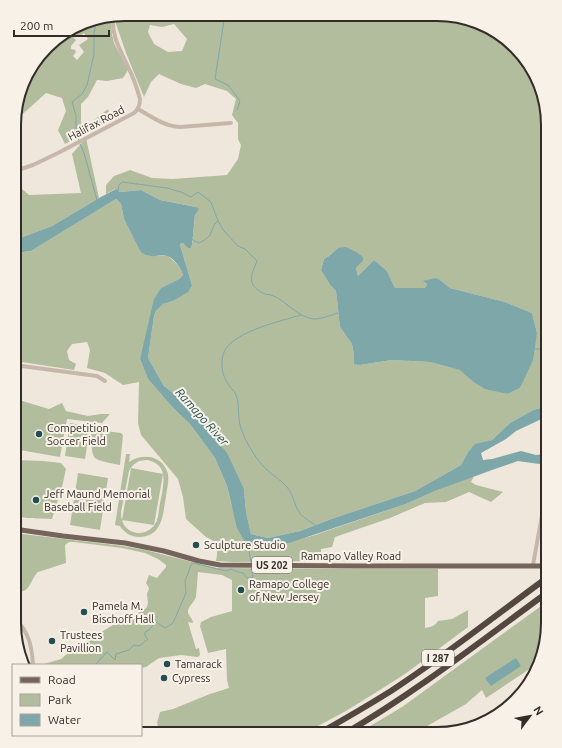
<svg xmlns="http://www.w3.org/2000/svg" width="562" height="748" font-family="Ubuntu,sans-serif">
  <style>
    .green { fill: #b2bd9e; fill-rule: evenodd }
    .water { fill: #7ea7a9 }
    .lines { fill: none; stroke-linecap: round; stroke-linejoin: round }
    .stream { stroke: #7ea7a9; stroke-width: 1 }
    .minor { stroke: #c6b7aa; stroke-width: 4 }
    .major { stroke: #74645b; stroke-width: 5 }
    .highway { stroke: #544740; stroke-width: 6 }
    .poi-dot { fill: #224d51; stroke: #f7f1e8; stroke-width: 1.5 }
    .labels { text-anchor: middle; stroke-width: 4; stroke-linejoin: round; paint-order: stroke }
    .shield { fill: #f7f1e8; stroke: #6e6762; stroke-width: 1 }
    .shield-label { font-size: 10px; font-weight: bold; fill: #342c28 }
    .street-label { font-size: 11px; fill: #342c28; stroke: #f7f1e8 }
    .poi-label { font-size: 11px; fill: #342c28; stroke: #f7f1e8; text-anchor: start }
    .water-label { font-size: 12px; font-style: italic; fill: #224d51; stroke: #f7f1e8 }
    .rim { fill: none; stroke: #342c28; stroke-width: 2 }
  </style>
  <rect width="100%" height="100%" fill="#efe7dc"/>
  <path class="green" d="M125,14L452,15L504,37L536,76L548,125V406L533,410L510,423L492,440L475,445L468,452L461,465L415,491L334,518L300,531L268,538L251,534L246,512L244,489L186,403L164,386L148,358L154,316L156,311L163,304L173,301L192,285L180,245L181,243H183L188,247L191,248L192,245L196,207L160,200L141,190L120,192L115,189L106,194V185L114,176L130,170L152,178L173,179L227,175L238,159L241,145L238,139V123L232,115L236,99L227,91L205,84L196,88L181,84L159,74L151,82L144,97L126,53L115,21L117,15ZM174,24L187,39L182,51L168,52L154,44L148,32L150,25L162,27ZM338,248L363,261L356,268L358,276L374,260L387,271L395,288H425L427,284L424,282L440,280L450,288L505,302L532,313L537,333L520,388L508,394L472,381L461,370L430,362L392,360L360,365L354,355L352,344L340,327L336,291L330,285L321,270L324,259L329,256Z
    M110,16L112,34L114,43L128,70L123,78L107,81L97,80L88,97L81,104V125H88L108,109L111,120L65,144L58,130L66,111L62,98L46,93L15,121V110L29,70L52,41L89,20ZM84,33L88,39L79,45L84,52L77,60L73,56L76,52L75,50L71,49V46L76,40L73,37L75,34L79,37Z
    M86,138L99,198L52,226L15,240V183L29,195L81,193L72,154Z
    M116,199L121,204L124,219L140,251L149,256H168C175,262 181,267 183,275L179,279L161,288L140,359L148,379L174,409L190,424L215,458L227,486L231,504L245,542L254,546H270L312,536L406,504L435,491L474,476L471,482L476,485L503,492L491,502L469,492L446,502L425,503L390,518L335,537L332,547L321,549V561L234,562L216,561L217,555V543L206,537L186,519L183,497L178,479L141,435L138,423L139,382L123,385L105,373L87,368L90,350L87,342L72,344L67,351L69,360L76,364L74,370L15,361V253L31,251Z
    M14,381H17L16,389L19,400L49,409L62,403L66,411L88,416L101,414H110L102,423L67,419L60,457L14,449Z
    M70,423L90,427L85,459L65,456Z
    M91,429L121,433L123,435L120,465C115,464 98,461 95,458C91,454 91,435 91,429Z
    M126,454H130L129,462C142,453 161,455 167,471C170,479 167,488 166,496C163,513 163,537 139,537C130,537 124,532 119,525V526L115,525ZM148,460C167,465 164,479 162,494C160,502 159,510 158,517C152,541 120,537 121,512L129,471C133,463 139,460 148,460Z
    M14,460L43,461L61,463L66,469L62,487L52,519C40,518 24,520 14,514Z
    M131,468L163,474L154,525L122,520Z
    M78,473L108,478L100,530L70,525Z
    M14,533L123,546L145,550L208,566L217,568L352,569H438V596L425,598V628C431,627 435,626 438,621L452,619L468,610V627L405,674L375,693L346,711L303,734L182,733L180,731L164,729L158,726L157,723L160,712L173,709L210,694L229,688L227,680L226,649L208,653L200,626L201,622L211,617L232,611V580L222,575L198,572L196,597C194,603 187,607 188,613C190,618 192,617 193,623L188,622L196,649L199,648L200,655L198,657L181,655L159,658L146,667L141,668V665H41L61,659L73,649L113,625L126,618L144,610L147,607L148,603L147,594L149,588L146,583L149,575L157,578L166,567V565L158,559L145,553L122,548L74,542H69L65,545L66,563L38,572C29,581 31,595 14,591Z
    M548,601V630L534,672L531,668L486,698L482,690L466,704L413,734H357L402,707Z"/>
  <path class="water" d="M116,189L120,192L141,190L160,200L196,207L199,209L195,215L192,245L191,248H188L183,243H181L180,245L192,285L188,292L173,301L163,304L156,311L154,316L148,358L164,386L186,403L227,453L244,489L246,512L251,534L268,538L300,531L334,518L415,491L461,465L468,452L475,444L492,440L510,423L533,410L548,406V416L516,431L506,439L481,453L483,460L492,459L521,451L536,455L544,454L548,450V460L539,464L518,461L492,470L435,491L406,504L289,543L270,546H254L245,542L237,528L227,486L215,458L190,424L174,409L148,379L140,359L154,299L161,288L179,279L183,275C182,271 180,268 177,264C175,261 171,257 167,256C157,254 150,260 140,251L124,219L121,204L116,199L31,251L15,253V240L52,226L99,198Z
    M346,247L356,252L363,257V261L356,268L358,276L374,260L387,271L395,288H425L427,284L423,281L435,278L440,280L450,288L505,302L532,313L537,333L533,360L520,388L508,394L485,389L472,381L460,370L430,362L392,360L360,365L354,364V355L352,344L340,327L336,291L330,285L321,270L324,259L329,256L338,248Z
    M516,658L521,666L491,686L485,678Z"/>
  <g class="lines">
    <path class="stream" d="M225,14L215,79L228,85L240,101L237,110
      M79,141L76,128V116L72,102L82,94L87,85L94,54V32L98,18
      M80,144L84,153L97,200
      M118,191L119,185L122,182L167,188L181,192L191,197L198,192L211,202L218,221L224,231L238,246L245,249L257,261C254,269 249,277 253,285C255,288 261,293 265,294C267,295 269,294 271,295C286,300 298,318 314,319C322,319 331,315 338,313
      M192,239L194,241L199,243C203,241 207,239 210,235C213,230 212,225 218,221
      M301,315C281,321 236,331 225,350C220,360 221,373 227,382C229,387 234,390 236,395C240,403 237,418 241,428C246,443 255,458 266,469C272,475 281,480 287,487C293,494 294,504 299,512C302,517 310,521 315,525
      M535,349H542L548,347
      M251,562L249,551L254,545
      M96,665V664L107,652L115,660L116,654L129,650L134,645L139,646L148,639L145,636V632L149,630L156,622L165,628L173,623L186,593L185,581L191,565L193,563L226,571L231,569L235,571L243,573L247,578H253L252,569"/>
    <path class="minor" d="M138,109C152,117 164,126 180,127L231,123
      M15,171L33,165L58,153L134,113C139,109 140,105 140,99C137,88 134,79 129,69C121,51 111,36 113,16
      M14,365L97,376L105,381
      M533,565L542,515L544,512L548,508
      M14,618C29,631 32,647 33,665
      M495,715L493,713L510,702"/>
    <path class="major" d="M14,529L63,536L125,543L164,551L199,561L220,565L356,566H548"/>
    <path class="highway" d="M318,734C343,720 367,706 391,691C445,656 496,615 548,577
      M344,734C416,692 481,641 548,592"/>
  </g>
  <g class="poi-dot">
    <circle cx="39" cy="434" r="4"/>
    <circle cx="36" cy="500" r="4"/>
    <circle cx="196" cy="545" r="4"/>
    <circle cx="241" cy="590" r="4"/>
    <circle cx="84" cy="612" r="4"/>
    <circle cx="52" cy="641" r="4"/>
    <circle cx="167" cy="664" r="4"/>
    <circle cx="164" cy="678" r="4"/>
  </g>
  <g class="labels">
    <g class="shield">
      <rect x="252" y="557" width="40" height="16" rx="3"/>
      <rect x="422" y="650" width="32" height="16" rx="3"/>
    </g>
    <g class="shield-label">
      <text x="272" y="569">US 202</text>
      <text x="438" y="662">I 287</text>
    </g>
    <g class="street-label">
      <text transform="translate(96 123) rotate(-28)" y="4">Halifax Road</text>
      <text x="351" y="560">Ramapo Valley Road</text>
    </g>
    <g class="poi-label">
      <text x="47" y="432">Competition<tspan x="47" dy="13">Soccer Field</tspan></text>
      <text x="44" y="498">Jeff Maund Memorial<tspan x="44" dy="13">Baseball Field</tspan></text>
      <text x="204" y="549">Sculpture Studio</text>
      <text x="249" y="588">Ramapo College<tspan x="249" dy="13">of New Jersey</tspan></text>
      <text x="92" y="610">Pamela M.<tspan x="92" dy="13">Bischoff Hall</tspan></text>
      <text x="60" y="639">Trustees<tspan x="60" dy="13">Pavillion</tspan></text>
      <text x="175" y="668">Tamarack</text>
      <text x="172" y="682">Cypress</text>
    </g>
    <g class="water-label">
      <text transform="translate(202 417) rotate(48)" y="4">Ramapo River</text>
    </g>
  </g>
  <path d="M0 0H562V748H0ZM125 21H437A104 104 0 0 1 541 125V623A104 104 0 0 1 437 727H125A104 104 0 0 1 21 623V125A104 104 0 0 1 125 21Z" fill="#f7f1e8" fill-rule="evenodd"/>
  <path class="rim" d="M125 21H437A104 104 0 0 1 541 125V623A104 104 0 0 1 437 727H125A104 104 0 0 1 21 623V125A104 104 0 0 1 125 21Z"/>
  <rect x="12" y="664" width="130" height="72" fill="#f7f1e8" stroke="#a9a29b"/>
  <rect x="20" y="677" width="20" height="6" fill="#74645b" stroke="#a9a29b"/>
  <text x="48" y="684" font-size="12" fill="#342c28">Road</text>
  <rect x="20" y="694" width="20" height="12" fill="#b2bd9e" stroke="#a9a29b"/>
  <text x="48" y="704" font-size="12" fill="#342c28">Park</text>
  <rect x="20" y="714" width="20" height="12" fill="#7ea7a9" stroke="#a9a29b"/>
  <text x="48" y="724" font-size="12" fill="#342c28">Water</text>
  <g transform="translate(530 716) rotate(58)" stroke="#f7f1e8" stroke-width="3" paint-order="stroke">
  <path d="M0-3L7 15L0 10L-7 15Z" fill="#342c28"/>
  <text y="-6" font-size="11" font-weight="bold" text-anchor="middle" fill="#342c28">N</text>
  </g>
  <path d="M14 30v6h95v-6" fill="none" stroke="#342c28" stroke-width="2"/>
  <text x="20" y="30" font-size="12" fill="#342c28" stroke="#f7f1e8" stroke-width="3" paint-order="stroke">200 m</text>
</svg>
